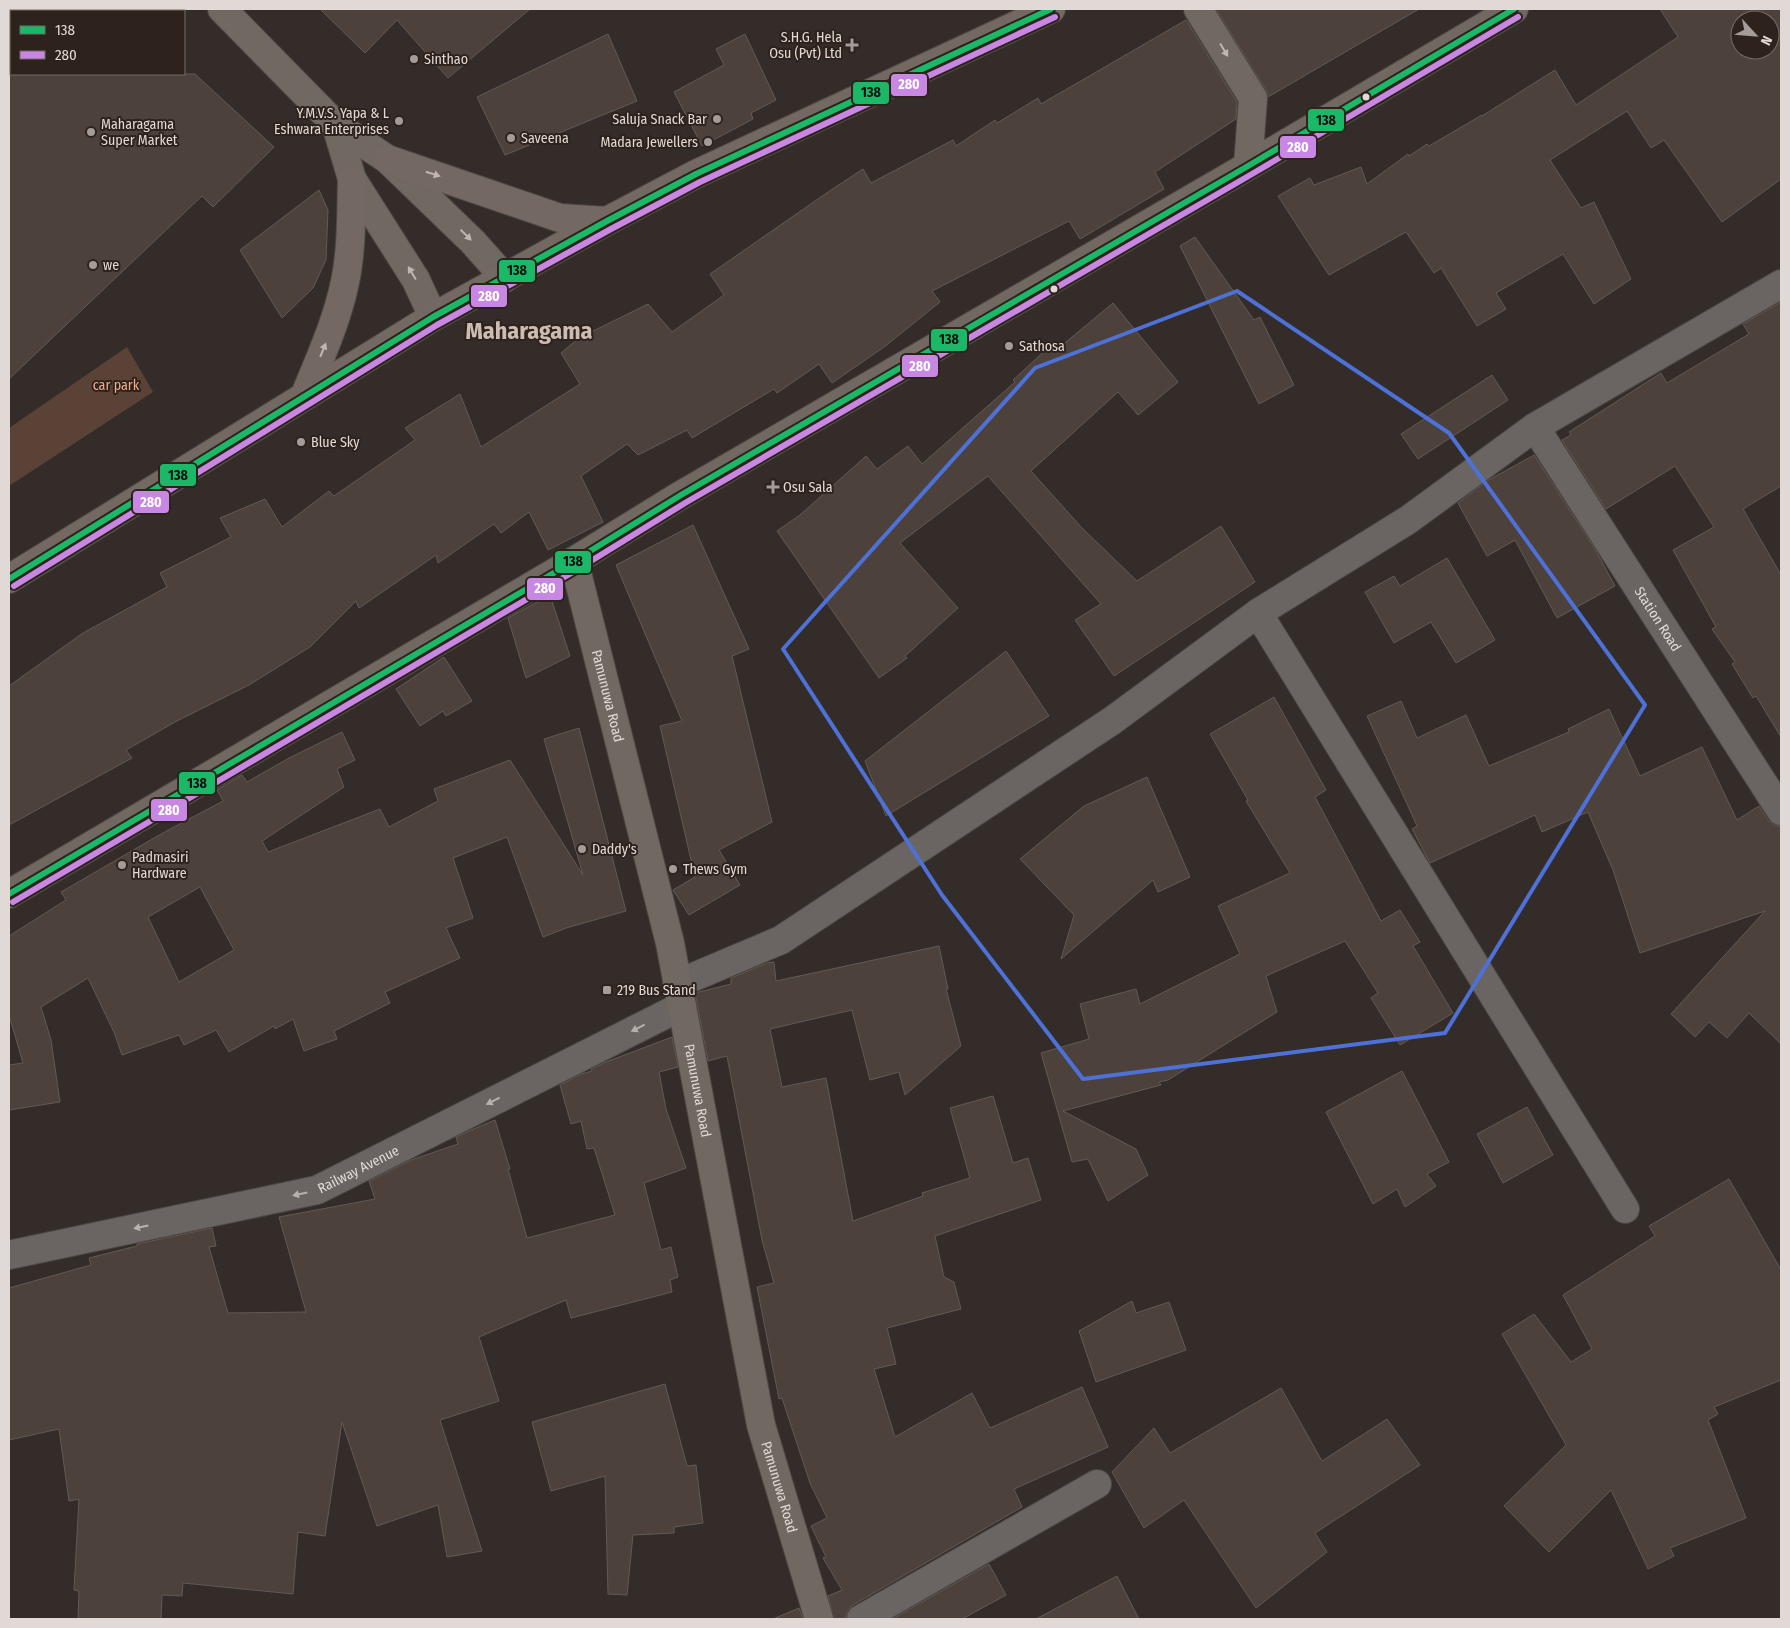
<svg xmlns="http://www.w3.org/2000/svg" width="1790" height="1628" font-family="'Fira Sans Condensed',sans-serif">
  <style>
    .green { fill: #5a4237 }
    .building { fill: #4d413c; stroke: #615a57; fill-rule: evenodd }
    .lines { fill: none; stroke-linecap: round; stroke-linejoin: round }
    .minor-casing { stroke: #4e4945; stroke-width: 30 }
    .primary-casing { stroke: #4e4945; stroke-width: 30 }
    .trunk-casing { stroke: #4e4945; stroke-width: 30 }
    .minor { stroke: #6a6562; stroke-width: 28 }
    .primary { stroke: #716862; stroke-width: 28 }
    .trunk { stroke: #746862; stroke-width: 28 }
    .bus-1-casing { stroke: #2e221c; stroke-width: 10 }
    .bus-2-casing { stroke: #2e221c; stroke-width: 10 }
    .bus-1 { stroke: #1ab867; stroke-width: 6 }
    .bus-2 { stroke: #c787e3; stroke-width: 6 }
    .oneway { fill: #bfb7b2 }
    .oneway2 { fill: #c0b7b2 }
    .oneway3 { fill: #b7b0ad }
    .marked { fill: none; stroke: #4e71d7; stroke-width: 4; stroke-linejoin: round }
    .poi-dot { fill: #a49c99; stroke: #2e221c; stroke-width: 2 }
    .bus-dot { fill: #e1d9d5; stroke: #2e221c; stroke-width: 2 }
    .labels { text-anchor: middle; stroke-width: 4; stroke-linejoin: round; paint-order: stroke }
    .poi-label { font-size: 14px; fill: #e1d9d5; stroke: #2e221c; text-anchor: start }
    .park-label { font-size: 14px; fill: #f2ab87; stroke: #2e221c }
    .street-label { font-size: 14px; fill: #e1d9d5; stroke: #2e221c }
    .town-label { font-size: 24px; font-weight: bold; fill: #cdbcb4; stroke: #2e221c }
    .line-badge { stroke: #2e221c; stroke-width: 2 }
    .badge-label { font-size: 14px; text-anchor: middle; font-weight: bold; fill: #fff }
    .pale-badge-label { font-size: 14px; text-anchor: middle; font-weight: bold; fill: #111 }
  </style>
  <rect width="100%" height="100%" fill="#342c29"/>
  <path class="green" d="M127,347L153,392L9,486V428Z"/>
  <path class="building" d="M320,9H530L448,78L397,20L365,53Z
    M1216,9H1419L1268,97L1266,90Z
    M1660,9H1781V179L1722,222L1664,140L1651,148L1627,111L1550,160L1581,208L1594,202L1631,279L1594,304L1563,254L1496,293L1506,309L1477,326L1441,268L1434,273L1406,232L1329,275L1278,196L1310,178L1314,185L1361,167L1367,184L1408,154L1409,156L1427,144L1429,146L1482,115V116L1555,70L1576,105L1678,37ZM1740,20H1770V50H1740Z
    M1186,20L1237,102L1236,119L1155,172L1164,189L1080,239L1069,221L932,291L940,302L884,347L832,383L819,364L777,393L774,389L692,438L687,430L638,455L627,444L581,476L603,522L548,550L529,512L501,533L494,524L438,563L436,555L359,608L356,601L310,647L249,685L175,722L126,750L132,758L9,825V686L83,633L167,587L160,573L231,537L220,518L265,499L282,527L329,491L334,496L415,440L405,428L460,394L481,447L580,384L561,353L579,338L648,304L672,332L724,295L710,274L828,192L863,169L871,183L953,140L956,146L995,120L997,123L1038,98L1041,104Z
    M608,34L637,101L505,155L477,97Z
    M745,34L776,100L751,113L753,119L702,146L674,92L724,65L716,49Z
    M9,74H195L274,147L213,207L202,196L9,379Z
    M319,190L328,210L326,260L313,288L282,318L240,250Z
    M1195,237L1254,320L1260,317L1294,385L1259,404L1180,246Z
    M1781,302V486L1743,509L1781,575V737L1756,696L1753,698L1732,664L1735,662L1712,629L1716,627L1673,550L1714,527L1675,466L1606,509L1562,440L1571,435L1569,432L1661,373L1667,383L1749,334L1743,324Z
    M1113,303L1178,382L1138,415L1118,392L1031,471L1082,528L1137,581L1221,526L1255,582L1114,676L1075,620L1101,604L988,476L900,543L958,608L905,656L907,658L879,678L777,531L800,515L866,456L877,469L908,446L922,464L1015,382L1013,380L1049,347L1054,352Z
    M1492,375L1508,400L1418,459L1401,434Z
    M1534,455L1595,549L1615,586L1557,618L1515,540L1487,556L1458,503L1487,481Z
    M693,525L749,649L732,656L772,822L719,850L740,885L689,915L673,890L695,877L660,726L682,721L616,565Z
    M1447,558L1495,640L1456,663L1431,622L1394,643L1365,592L1394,576L1400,586Z
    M550,595L570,656L526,678L508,618Z
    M1006,651L1049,716L886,816L865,761Z
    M444,657L472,701L446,716L443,711L420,726L396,689Z
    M1274,697L1326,790L1315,797L1381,921L1400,910L1420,942L1413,946L1453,1013L1400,1045L1371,998L1378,993L1345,941L1266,976L1277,1012L1168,1080L1159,1082L1161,1085L1063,1111L1136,1149L1148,1175L1108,1201L1088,1159L1072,1162L1041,1053L1089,1039L1080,1004L1136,989L1140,1004L1240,954L1218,906L1290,873L1246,801L1248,800L1210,734Z
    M1401,701L1417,738L1466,715L1489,766L1569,732L1568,729L1609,709L1640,776L1702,747L1737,820L1759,806L1768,820L1774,825L1781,827V1044L1749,1013L1727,1038L1709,1022L1695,1037L1671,1014L1765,911L1640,953L1613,870L1588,812L1542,832L1535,815L1430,863L1412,829L1417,826L1367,716Z
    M579,728L626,911L566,928L543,937L507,837L453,858L473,918L446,928L460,958L385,992L390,1003L334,1031L337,1039L304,1051L293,1019L275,1029L274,1026L229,1052L216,1030L184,1045L179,1035L122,1055L114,1032L88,978L41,1007L51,1040L60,1102L9,1110V1065L23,1063L9,1015V936L66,900L61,892L161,834L223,801L217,790L242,775L247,782L291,757L342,732L355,760L337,769L344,787L262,841L268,852L380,809L389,827L438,801L434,789L510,760L583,875L544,739ZM200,887L234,950L179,982L148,917Z
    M1147,777L1190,877L1158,892L1153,880L1061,959L1074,915L1020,859L1084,806Z
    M939,946L948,989H946L961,1046L905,1095L899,1072L870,1080L852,1010L770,1029L782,1087L826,1078L853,1221L923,1196L922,1193L970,1178L950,1108L993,1096L1013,1163L1028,1158L1041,1200L935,1236L944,1277L954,1282L961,1309L887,1328L896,1364L874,1369L895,1437L972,1393L990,1428L1082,1387L1108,1447L1014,1489L1022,1507L853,1605L847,1612L845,1619H834L828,1596L842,1590L823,1558L826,1557L811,1526L827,1518L810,1483L782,1398L779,1399L757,1287L774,1283L762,1240L727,1056L708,1061L695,993L731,984V978L767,963L774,962L776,981Z
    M672,1037L678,1067L659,1072L666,1109L686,1168L644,1183L661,1250L671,1247L678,1277L670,1280L672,1292L571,1318L566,1300L479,1337L499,1401L440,1420L482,1551L447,1557L438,1505L377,1526L342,1422L325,1536L298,1532L293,1594L183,1583L182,1596L162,1595L161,1619H78L79,1591L74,1590L79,1499L69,1501L59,1429L9,1440V1288L91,1265L89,1258L137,1246V1244L212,1228L216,1246L209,1247L228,1313L306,1312L279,1217L375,1199L369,1181L411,1160L458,1144L456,1137L478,1127L495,1120L510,1169H508L527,1238L615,1215L594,1148L587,1149L581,1121L571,1124L560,1085L581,1074L592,1071L591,1069L606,1062Z
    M1402,1071L1449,1162L1427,1174L1436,1186L1405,1207L1397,1189L1373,1204L1326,1112Z
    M1527,1107L1553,1155L1503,1183L1477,1134Z
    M1729,1179L1781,1270V1380L1714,1407L1718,1414L1708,1420L1746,1518L1670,1548L1674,1556L1648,1569L1611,1490L1549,1552L1504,1506L1566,1445L1502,1334L1534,1314L1571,1362L1592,1349L1563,1295L1655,1236L1649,1226Z
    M1132,1301L1136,1313L1169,1302L1186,1350L1096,1382L1079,1331Z
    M665,1384L687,1466L696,1465L703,1523L674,1527V1533L633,1535L627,1595L608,1594L605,1476L551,1491L532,1422Z
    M1281,1388L1322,1461L1387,1419L1420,1465L1315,1533L1327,1552L1256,1608L1184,1500L1144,1528L1112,1472L1154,1428L1170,1453Z
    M989,1564L1006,1595L962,1619H892Z
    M1117,1576L1139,1619H1036Z
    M799,1608L803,1619H773Z"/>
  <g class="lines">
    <defs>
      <g id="minor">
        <path id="s1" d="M1535,427L1781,811"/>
        <path d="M1258,613L1625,1209"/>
        <path d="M677,984L781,940L1113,720L1258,613L1408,520L1535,427L1781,284"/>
        <path id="s2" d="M9,1255L317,1190L682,1006"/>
        <path d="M861,1619L1097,1484"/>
      </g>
      <g id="primary">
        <path d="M222,9L336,125L387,159L473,242L505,278"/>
        <path d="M1198,9L1253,98L1248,166"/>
        <path d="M336,125L352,179L416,280L433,317"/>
        <path id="s3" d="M574,561L670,943L761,1425L819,1619"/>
        <path d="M9,894L574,561L681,495L1248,166L1514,9"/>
      </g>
      <path id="trunk" d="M387,159L560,218L607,221
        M305,395C320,358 337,321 345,282C352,249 351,213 352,179
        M9,579L433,317L607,221L696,174L1051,9"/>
    </defs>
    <use href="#minor" class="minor-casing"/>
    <use href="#primary" class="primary-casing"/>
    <use href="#trunk" class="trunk-casing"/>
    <use href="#minor" class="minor"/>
    <use href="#primary" class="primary"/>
    <use href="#trunk" class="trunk"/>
    <defs>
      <path id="bus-1" d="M9,579L433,317L607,221L696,174L1051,9
        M9,894L574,561L681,495L1248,166L1514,9"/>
      <path id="bus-2" d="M14,586L437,325L611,229L700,182L1055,17
        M13,902L578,569L685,503L1252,174L1518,17"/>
    </defs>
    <use href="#bus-1" class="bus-1-casing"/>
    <use href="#bus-2" class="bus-2-casing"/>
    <use href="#bus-1" class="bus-1"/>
    <use href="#bus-2" class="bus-2"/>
  </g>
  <defs><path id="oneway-solid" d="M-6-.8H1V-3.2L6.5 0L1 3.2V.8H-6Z" transform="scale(1.25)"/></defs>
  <g class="oneway">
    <use href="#oneway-solid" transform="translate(1224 50) rotate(59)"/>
    <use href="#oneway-solid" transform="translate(466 235) rotate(44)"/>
    <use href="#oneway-solid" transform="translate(412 273) rotate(-121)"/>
  </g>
  <g class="oneway2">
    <use href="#oneway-solid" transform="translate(433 174) rotate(18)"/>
    <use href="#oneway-solid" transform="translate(323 350) rotate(-68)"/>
  </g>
  <g class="oneway3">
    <use href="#oneway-solid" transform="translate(638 1028) rotate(153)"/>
    <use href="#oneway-solid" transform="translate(493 1101) rotate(153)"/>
    <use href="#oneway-solid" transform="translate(300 1194) rotate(168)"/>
    <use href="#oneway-solid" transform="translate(141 1227) rotate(168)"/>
  </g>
  <path class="marked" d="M1237,291L1449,433L1645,705L1445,1033L1083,1079L942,895L783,649L1035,368Z"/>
  <g class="poi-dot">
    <path d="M849.5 37.5h5v5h5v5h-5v5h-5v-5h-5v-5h5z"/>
    <circle cx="414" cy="59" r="5"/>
    <circle cx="717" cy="119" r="5"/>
    <circle cx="399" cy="121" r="5"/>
    <circle cx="91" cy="132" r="5"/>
    <circle cx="511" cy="138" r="5"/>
    <circle cx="708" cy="142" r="5"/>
    <circle cx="93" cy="265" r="5"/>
    <circle cx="1009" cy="346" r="5"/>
    <circle cx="301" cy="442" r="5"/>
    <path d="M770.5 479.5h5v5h5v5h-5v5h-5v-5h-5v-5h5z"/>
    <circle cx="582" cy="849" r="5"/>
    <circle cx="122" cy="865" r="5"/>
    <circle cx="673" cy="869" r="5"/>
    <rect x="602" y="985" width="10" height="10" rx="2.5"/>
  </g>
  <g class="bus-dot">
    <circle cx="1366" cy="97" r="4.5"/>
    <circle cx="1054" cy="289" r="4.5"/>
  </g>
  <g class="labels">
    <g class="poi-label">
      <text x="842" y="42" text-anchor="end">S.H.G. Hela<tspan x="842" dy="16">Osu (Pvt) Ltd</tspan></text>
      <text x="424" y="64">Sinthao</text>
      <text x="389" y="118" text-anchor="end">Y.M.V.S. Yapa &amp; L<tspan x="389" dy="16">Eshwara Enterprises</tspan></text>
      <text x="707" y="124" text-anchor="end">Saluja Snack Bar</text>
      <text x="101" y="129">Maharagama<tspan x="101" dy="16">Super Market</tspan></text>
      <text x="521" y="143">Saveena</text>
      <text x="698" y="147" text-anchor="end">Madara Jewellers</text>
      <text x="103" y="270">we</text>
      <text x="1019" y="351">Sathosa</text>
      <text x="311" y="447">Blue Sky</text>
      <text x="783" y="492">Osu Sala</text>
      <text x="592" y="854">Daddy's</text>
      <text x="132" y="862">Padmasiri<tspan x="132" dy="16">Hardware</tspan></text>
      <text x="683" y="874">Thews Gym</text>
      <text x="617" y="995">219 Bus Stand</text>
    </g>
    <g class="park-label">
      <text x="116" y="390">car park</text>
    </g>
    <g class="street-label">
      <text dy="5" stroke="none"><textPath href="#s1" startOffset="228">Station Road</textPath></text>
      <text dy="5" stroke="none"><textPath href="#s3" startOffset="139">Pamunuwa Road</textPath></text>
      <text dy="5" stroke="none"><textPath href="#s3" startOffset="544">Pamunuwa Road</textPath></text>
      <text dy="5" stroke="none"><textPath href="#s2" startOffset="361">Railway Avenue</textPath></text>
      <text dy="5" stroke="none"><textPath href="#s3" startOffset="949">Pamunuwa Road</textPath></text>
    </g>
    <g class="town-label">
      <text x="529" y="339">Maharagama</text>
    </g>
  </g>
  <g class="line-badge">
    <rect x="890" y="73" width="38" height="24" rx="5" fill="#c787e3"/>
    <rect x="852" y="81" width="38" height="24" rx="5" fill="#1ab867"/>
    <rect x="1307" y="108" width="38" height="24" rx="5" fill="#1ab867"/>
    <rect x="1279" y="135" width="38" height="24" rx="5" fill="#c787e3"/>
    <rect x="498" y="259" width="38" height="24" rx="5" fill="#1ab867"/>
    <rect x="470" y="284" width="38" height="24" rx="5" fill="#c787e3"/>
    <rect x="930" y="328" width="38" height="24" rx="5" fill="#1ab867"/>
    <rect x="901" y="354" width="38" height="24" rx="5" fill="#c787e3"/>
    <rect x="159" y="463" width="38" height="24" rx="5" fill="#1ab867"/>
    <rect x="132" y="490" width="38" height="24" rx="5" fill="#c787e3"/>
    <rect x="554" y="550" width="38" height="24" rx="5" fill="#1ab867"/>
    <rect x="526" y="577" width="38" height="24" rx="5" fill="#c787e3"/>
    <rect x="178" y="771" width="38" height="24" rx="5" fill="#1ab867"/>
    <rect x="150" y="798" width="38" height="24" rx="5" fill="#c787e3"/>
  </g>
  <g class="badge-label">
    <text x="909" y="89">280</text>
    <text x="1298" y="152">280</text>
    <text x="489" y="301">280</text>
    <text x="920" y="371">280</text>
    <text x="151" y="507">280</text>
    <text x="545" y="593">280</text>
    <text x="169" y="815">280</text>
  </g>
  <g class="pale-badge-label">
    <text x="871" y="97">138</text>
    <text x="1326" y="125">138</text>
    <text x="517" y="275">138</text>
    <text x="949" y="344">138</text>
    <text x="178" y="480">138</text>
    <text x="573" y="566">138</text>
    <text x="197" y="788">138</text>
  </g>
  <rect width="1790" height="1628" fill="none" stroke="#e1d9d5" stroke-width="20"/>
  <rect x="10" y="10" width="175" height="65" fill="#2e221c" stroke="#766b66"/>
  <rect x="20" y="26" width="25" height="8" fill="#1ab867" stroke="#766b66"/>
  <text x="55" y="35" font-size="15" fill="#e1d9d5">138</text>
  <rect x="20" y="51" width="25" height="8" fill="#c787e3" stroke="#766b66"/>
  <text x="55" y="60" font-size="15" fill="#e1d9d5">280</text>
  <g transform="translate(1755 35) rotate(116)"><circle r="24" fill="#2e221c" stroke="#766b66"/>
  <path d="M0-4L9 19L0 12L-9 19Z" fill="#a49c99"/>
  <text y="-8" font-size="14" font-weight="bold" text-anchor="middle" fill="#e1d9d5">N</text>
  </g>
</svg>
